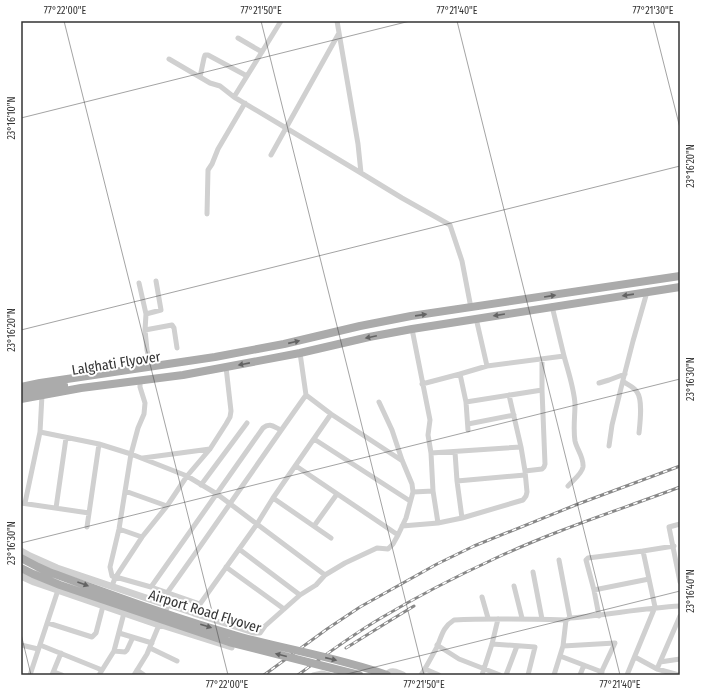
<svg xmlns="http://www.w3.org/2000/svg" width="701" height="696" font-family="'Fira Sans Condensed',sans-serif">
  <style>
    .lines { fill: none; stroke-linecap: round; stroke-linejoin: round }
    .minor { stroke: #d0d0d0; stroke-width: 5 }
    .tertiary { stroke: #d0d0d0; stroke-width: 7 }
    .primary { stroke: #ababab; stroke-width: 8 }
    .rail-casing { stroke: #888; stroke-width: 3 }
    .rail { stroke: #fff; stroke-width: 1.5; stroke-dasharray: 4.5; stroke-linecap: butt }
    .primary-bridge { stroke: #ababab; stroke-width: 8 }
    .oneway { fill: #636363 }
    .ticks { fill: none; stroke: #333; stroke-width: 1; stroke-opacity: 0.45 }
    .labels { text-anchor: middle; stroke-width: 4; stroke-linejoin: round; paint-order: stroke }
    .street-label { font-size: 14px; fill: #333; stroke: #fff }
    .neatline { fill: none; stroke: #333; stroke-width: 1.5 }
    .ticks-label { font-size: 10px; text-anchor: middle; fill: #333 }
  </style>
  <rect width="100%" height="100%" fill="#fff"/>
  <g class="lines">
    <path class="minor" d="M337,21L358,144L361,173L286,128L339,33
      M238,38L262,52
      M169,59L210,83L220,86L234,97L281,21
      M200,77L204,58L205,55H208L247,76
      M234,97L286,128L271,155
      M361,173L402,198L450,225L462,261L471,308
      M207,214L208,170L212,164L218,149L245,103
      M139,283L146,314L145,330L147,350L151,367
      M552,306L564,356
      M146,314L161,310L156,281
      M476,318L487,366
      M412,329L430,420L428,435L431,453L433,491L438,523
      M145,330L172,325L174,328L177,348
      M140,380V387L145,403L144,414L138,428L131,454L119,529L110,567L112,576L151,587L200,604L194,614L254,633H260L265,626L300,595L316,585L325,575L345,563L377,548L388,549L393,544L398,535L406,518L413,492L412,484L402,460L392,430L379,402
      M599,383L609,380L625,374
      M422,384L460,374
      M306,395L331,414L401,460
      M466,402L542,390
      M468,424L514,415
      M468,430L466,402L460,374L487,366L564,356C568,371 574,388 575,404C575,416 573,429 575,441C577,450 584,457 583,467C582,474 572,481 568,486
      M40,432L99,444L131,454L187,476L217,494L325,575
      M639,433C640,423 643,400 637,392C634,387 628,385 624,382L623,380L633,341L647,292
      M314,439L410,501
      M609,446L612,425L623,380
      M455,452L457,481L462,518
      M431,453L521,447
      M143,458L210,449
      M296,466L398,535
      M525,471L542,469L544,467L545,464L542,390V359
      M457,481L525,475
      M201,485L247,423
      M125,491L167,506
      M413,492L433,491
      M273,498L331,538
      M21,503L89,513
      M25,503L40,432L42,395
      M56,508L66,438
      M680,524L669,527L680,582
      M314,526L337,494
      M402,526L438,523L462,518L523,500L526,496L527,492L525,471L521,447L509,395
      M87,527L99,444
      M119,529L142,537
      M239,549L300,595
      M559,560L570,618
      M226,567L284,609
      M533,572L542,619
      M112,586L115,578L142,537L167,506L187,476L210,449L226,424L230,417L231,411L226,367
      M514,586L522,618
      M151,587L263,428C270,422 274,427 281,430
      M594,590L649,579
      M167,593C214,528 259,461 306,395L300,353
      M482,597L488,618
      M200,604L257,524L273,498L331,414
      M167,605L194,614
      M599,616L594,590L586,560L588,558L643,551L674,546
      M48,623L92,637L96,633L103,606
      M119,633L152,643
      M492,644L535,647L528,675
      M21,645L38,649
      M40,645L102,670
      M437,645L459,659L500,675
      M563,646L615,643L600,675
      M150,648L177,661
      M114,651L125,652L127,650L133,637
      M560,656L602,672
      M635,657L657,669L679,675
      M660,662L680,659
      M425,669L439,675
      M657,669L680,616
      M137,670L144,675
      M54,672L62,675
      M30,675L58,590
      M52,675L61,653
      M99,675L114,651L124,613
      M134,675L147,654L159,625L232,648
      M313,675L322,673L330,675
      M421,675C427,666 432,656 437,647C442,635 443,627 454,620C491,618 529,619 566,620L570,618C607,615 643,608 680,606
      M482,675L492,644L498,619
      M506,675L517,646
      M554,675L563,646L566,620
      M580,675L584,665
      M627,675L655,607L643,551"/>
    <path class="tertiary" d="M21,551L30,556L57,568L167,605L159,625L34,582L21,576
      M387,675C391,669 397,673 403,675"/>
    <path class="primary" d="M21,387L40,383L215,357L284,344L360,326L411,316L680,276
      M24,392L64,385
      M21,399L81,388L183,375L226,367L300,353L369,337L412,329L680,287"/>
    <defs>
      <path id="rail" d="M346,648L391,620L414,606
        M264,675L327,629L360,607L437,564L474,546L578,504L680,466
        M298,675C325,655 352,635 381,618C418,596 457,576 496,558C556,530 619,510 680,487"/>
    </defs>
    <use href="#rail" class="rail-casing"/>
    <use href="#rail" class="rail"/>
    <path class="primary-bridge" d="M21,558L38,567L49,572C112,595 176,619 241,637C289,650 340,658 387,675
      M21,568L33,574L60,585L187,628L229,642L359,675"/>
  </g>
  <defs><path id="oneway-solid" d="M-6-.8H1V-3.2L6.5 0L1 3.2V.8H-6Z"/></defs>
  <g class="oneway">
    <use href="#oneway-solid" transform="translate(628 295) rotate(172)"/>
    <use href="#oneway-solid" transform="translate(550 296) rotate(-9)"/>
    <use href="#oneway-solid" transform="translate(421 315) rotate(-8)"/>
    <use href="#oneway-solid" transform="translate(499 315) rotate(171)"/>
    <use href="#oneway-solid" transform="translate(371 337) rotate(168)"/>
    <use href="#oneway-solid" transform="translate(294 342) rotate(-13)"/>
    <use href="#oneway-solid" transform="translate(244 364) rotate(169)"/>
    <use href="#oneway-solid" transform="translate(83 584) rotate(20)"/>
    <use href="#oneway-solid" transform="translate(206 626) rotate(17)"/>
    <use href="#oneway-solid" transform="translate(281 655) rotate(-166)"/>
    <use href="#oneway-solid" transform="translate(331 659) rotate(13)"/>
  </g>
  <path class="ticks" d="M64,21L228,675M261,21L424,675M457,21L620,675M653,21L680,128M21,118L410,21M21,330L680,166M21,543L680,379M21,634L31,675M343,675L680,591"/>
  <g class="labels">
    <g class="street-label">
      <text transform="translate(116 363) rotate(-9)" y="5">Lalghati Flyover</text>
      <text transform="translate(205 611) rotate(17)" y="5">Airport Road Flyover</text>
    </g>
  </g>
  <rect width="701" height="696" fill="none" stroke="#ffffff" stroke-width="44"/>
  <rect x="22" y="22" width="657" height="652" class="neatline"/>
  <g class="ticks-label">
    <text x="65" y="14">77°22'00"E</text>
    <text x="261" y="14">77°21'50"E</text>
    <text x="457" y="14">77°21'40"E</text>
    <text x="653" y="14">77°21'30"E</text>
    <text transform="translate(11 118) rotate(-90)" y="4">23°16'10"N</text>
    <text transform="translate(690 166) rotate(-90)" y="4">23°16'20"N</text>
    <text transform="translate(11 330) rotate(-90)" y="4">23°16'20"N</text>
    <text transform="translate(690 379) rotate(-90)" y="4">23°16'30"N</text>
    <text transform="translate(11 543) rotate(-90)" y="4">23°16'30"N</text>
    <text transform="translate(690 591) rotate(-90)" y="4">23°16'40"N</text>
    <text x="227" y="688">77°22'00"E</text>
    <text x="424" y="688">77°21'50"E</text>
    <text x="620" y="688">77°21'40"E</text>
  </g>
</svg>
